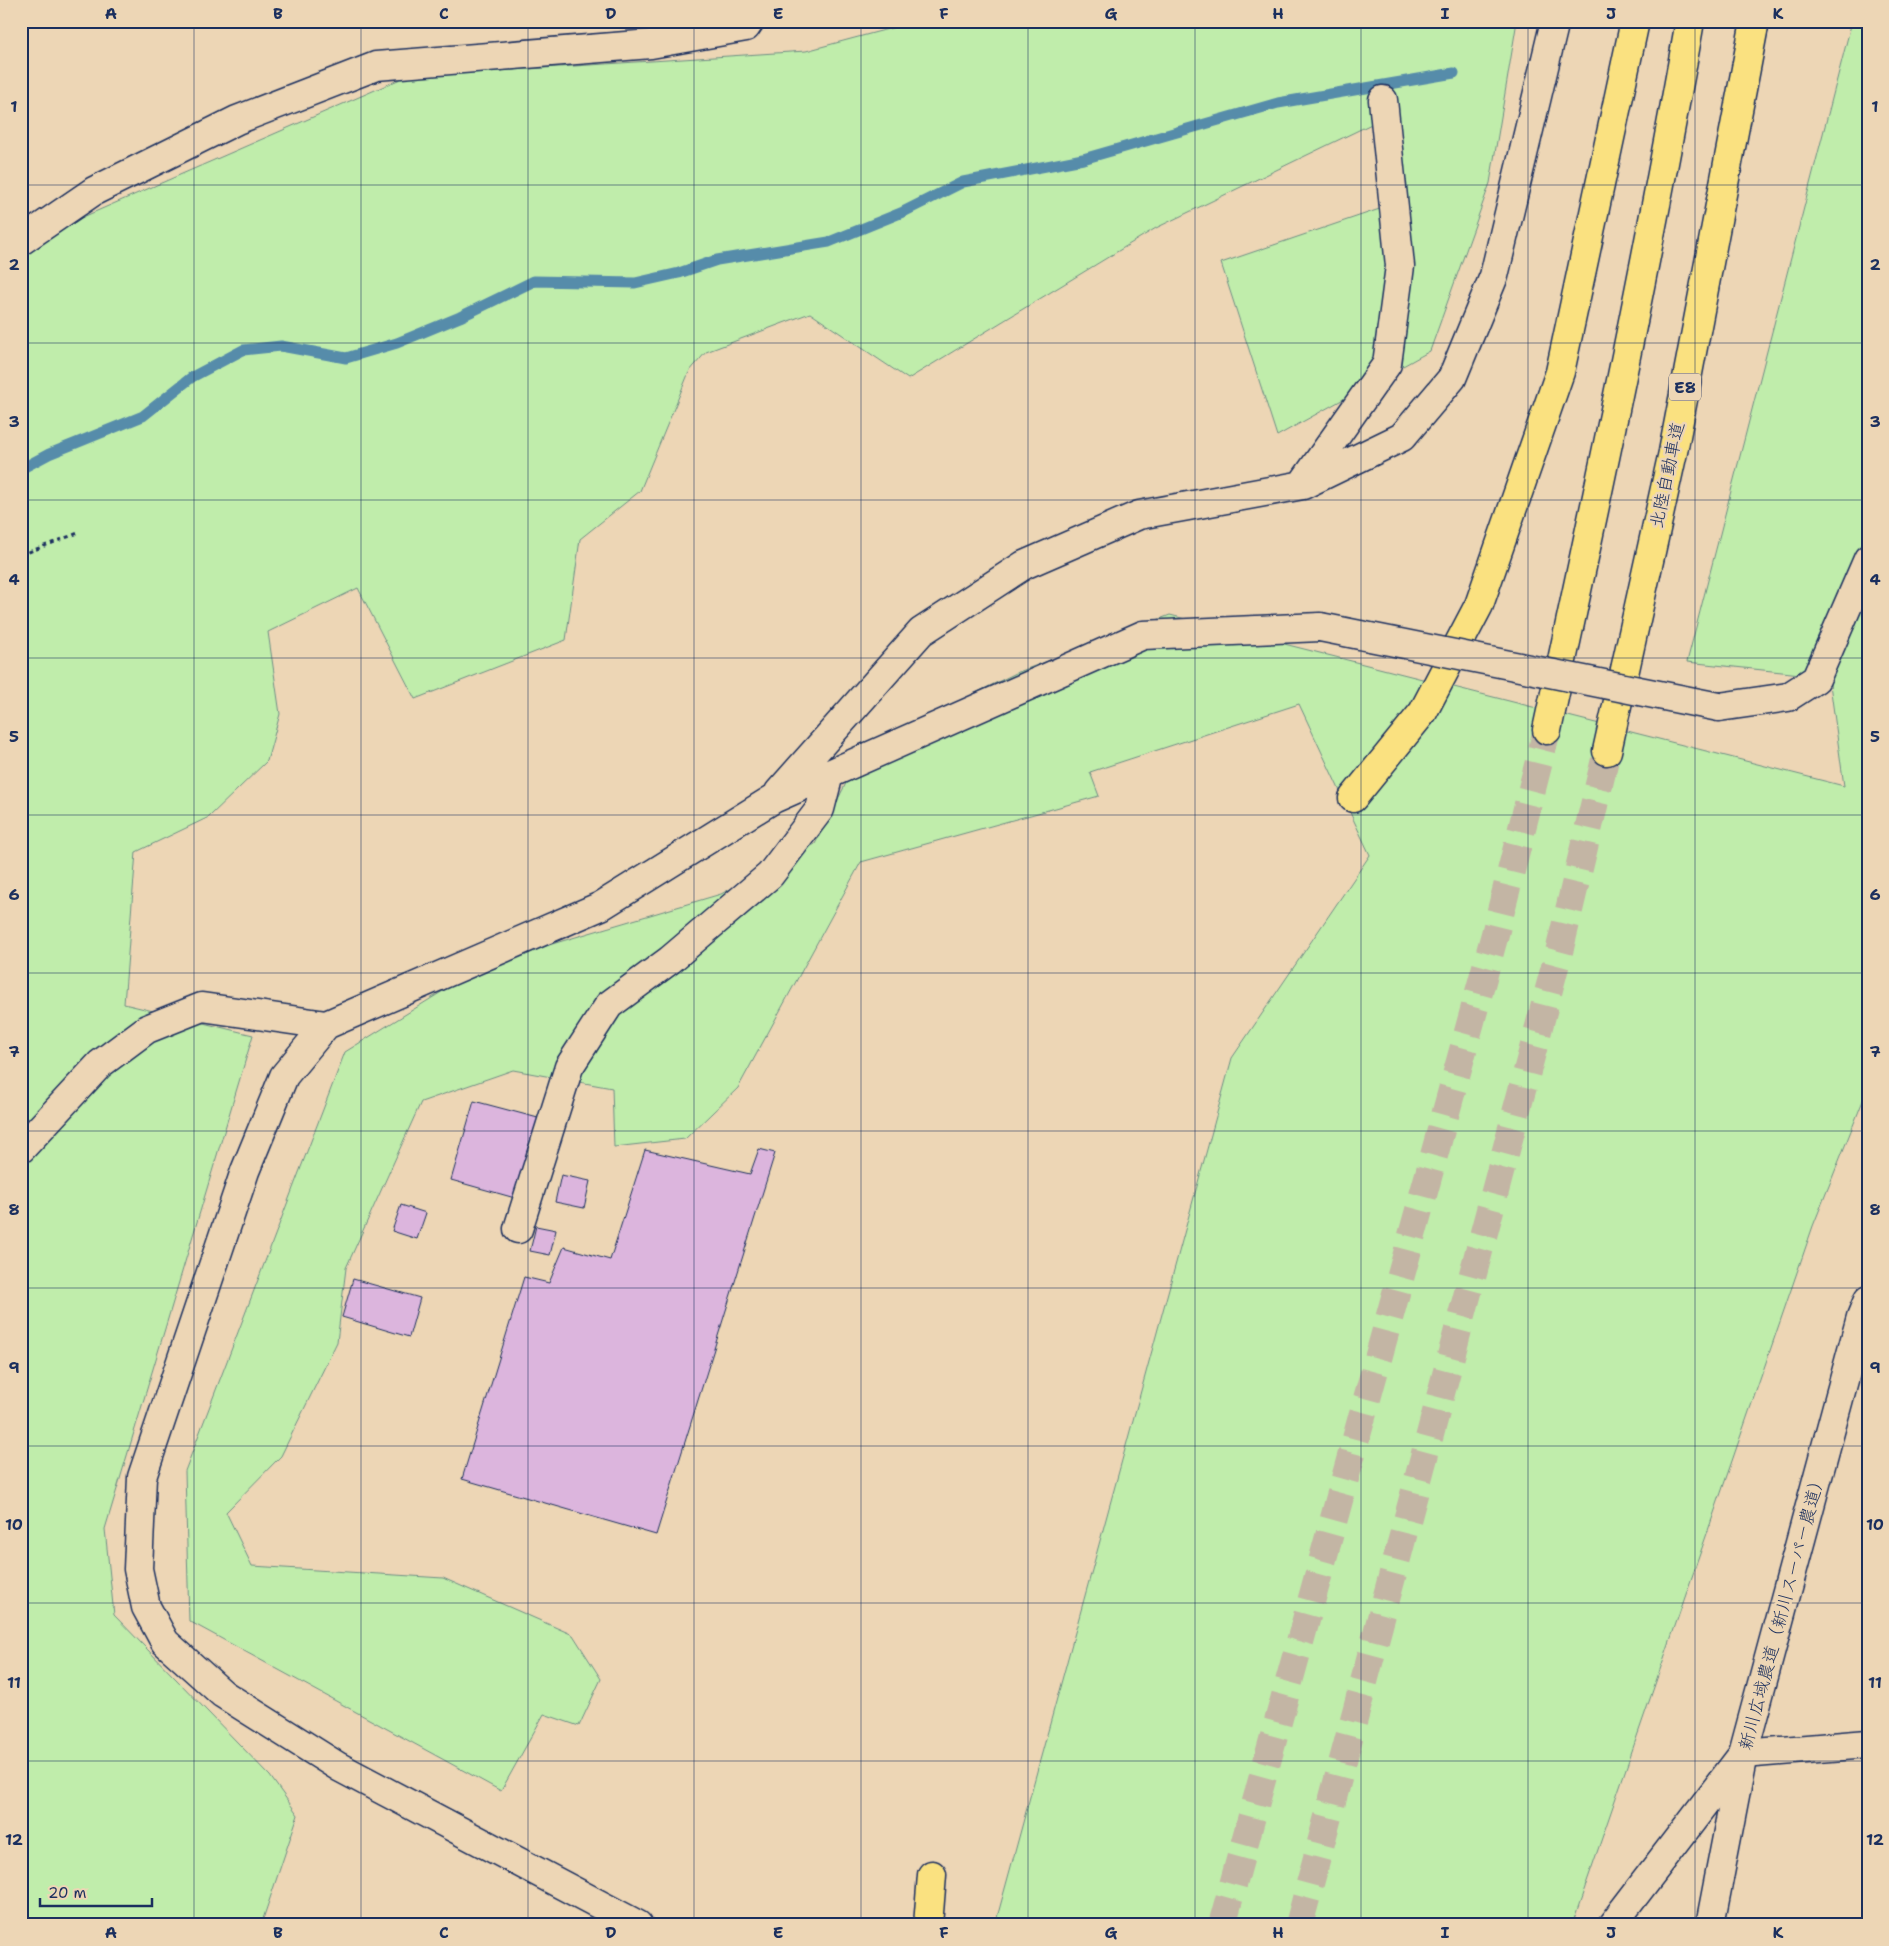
<svg xmlns="http://www.w3.org/2000/svg" width="1889" height="1946" font-family="'Shantell Sans','Klee One',sans-serif">
  <style>
    .green { fill: #c0edab; stroke: #6e8e84 }
    .lines { fill: none; stroke-linecap: round; stroke-linejoin: round }
    .stream { stroke: #568caa; stroke-width: 11 }
    .building { fill: #dcb5dd; stroke: #1b2f5e }
    .motorway-tunnel { stroke: #c3b5a4; stroke-width: 28; stroke-dasharray: 28 14; stroke-linecap: butt }
    .minor-casing { stroke: #1b2f5e; stroke-width: 31 }
    .tertiary-casing { stroke: #1b2f5e; stroke-width: 31 }
    .motorway-casing { stroke: #1b2f5e; stroke-width: 31 }
    .path { stroke: #1b2f5e; stroke-width: 3; stroke-dasharray: 4 4; stroke-linecap: butt }
    .minor { stroke: #edd6b5; stroke-width: 28 }
    .tertiary { stroke: #edd6b5; stroke-width: 28 }
    .motorway { stroke: #fae180; stroke-width: 28 }
    .minor-bridge-casing { stroke: #1b2f5e; stroke-width: 31; stroke-linecap: butt }
    .minor-bridge { stroke: #edd6b5; stroke-width: 28 }
    .grid { fill: none; stroke: #1b2f5e; stroke-width: 1; stroke-opacity: 0.55 }
    .labels { text-anchor: middle; stroke-width: 5; stroke-linejoin: round; paint-order: stroke }
    .shield { fill: #edd6b5; stroke: #5a6178; stroke-width: 1 }
    .shield-label { font-size: 16px; font-weight: bold; fill: #1b2f5e }
    .street-label { font-size: 18px; fill: #1b2f5e; stroke: #edd6b5 }
    .neatline { fill: none; stroke: #1b2f5e; stroke-width: 2 }
    .grid-label { font-size: 16px; text-anchor: middle; font-weight: bold; fill: #1b2f5e }
  </style>
  <rect width="100%" height="100%" fill="#edd6b5"/>
  <filter id="ink" filterUnits="userSpaceOnUse"><feTurbulence type="fractalNoise" baseFrequency=".02" numOctaves="2"/><feDisplacementMap in="SourceGraphic" scale="10" xChannelSelector="R" yChannelSelector="G"/><feConvolveMatrix kernelMatrix="1 2 1 2 8 2 1 2 1" color-interpolation-filters="sRGB"/></filter>
  <g filter="url(#ink)">
    <path class="green" d="M918,21H1517L1490,183L1430,351L1277,436L1221,263L1406,200L1388,116L1156,228L908,379L810,313L706,352L689,372L640,491L580,539L566,640L415,699L358,588L268,632L280,714L267,761L209,817L136,852L124,1004L253,1035L105,1529L114,1615L270,1776L298,1815L261,1925H21V244L405,77L806,51Z
      M1852,21H1868V1088L1813,1226L1572,1925H995L1232,1058L1370,855L1299,704L1090,772L1099,796L861,862L738,1088L685,1139L614,1147L612,1088L513,1070L421,1102L346,1268L337,1342L281,1456L226,1512L252,1566L443,1578L573,1635L601,1679L579,1726L544,1714L501,1791L189,1621L185,1471L345,1052L488,963L721,894L815,844L864,748L1016,673L1170,615L1844,786L1829,677L1687,662Z"/>
    <g class="lines">
      <path class="stream" d="M21,469L49,454L143,416L192,377L243,350L281,346L346,358L397,343L460,317L534,281L635,283L679,273L717,260L829,242L903,212L963,182L1083,159L1278,103L1454,73"/>
    </g>
    <path class="building" d="M474,1101L538,1118L515,1198L451,1180Z
      M759,1149L775,1153L656,1535L462,1479L524,1277L549,1283L564,1247L610,1260L645,1150L750,1174Z
      M561,1175L590,1181L584,1208L555,1202Z
      M401,1205L426,1213L417,1239L392,1231Z
      M536,1226L556,1230L550,1255L530,1251Z
      M353,1279L420,1298L409,1337L342,1317Z"/>
    <g class="lines">
      <path class="motorway-tunnel" d="M1222,1925L1495,934L1547,730
        M1299,1925L1560,948L1607,751"/>
      <defs>
        <path id="minor" d="M21,241L94,191L237,120L376,66L651,44L746,27L750,21
          M1303,483L1387,364L1400,266L1383,100
          M1719,707L1788,697L1816,679L1868,559
          M779,792L921,632L1024,565L1139,515L1303,485L1402,437L1452,378L1494,276L1555,21
          M21,1149L100,1064L147,1029L202,1007L326,1025
          M518,1229L569,1067L609,1005L670,960L770,875L820,809L829,774
          M638,1925L339,1767L223,1694L165,1642L146,1607L138,1569L142,1477L245,1171L284,1076L326,1025L601,906L773,799L1143,635L1320,627
          M1612,1925L1743,1754L1868,1744"/>
        <path id="tertiary" d="M1710,1925L1743,1754L1861,1317L1868,1300"/>
        <path id="motorway" d="M1547,730C1598,494 1648,259 1690,21
          M1607,751L1673,452L1755,21
          M1353,798L1423,712L1479,605L1560,372L1635,21
          M928,1925L932,1875"/>
      </defs>
      <use href="#minor" class="minor-casing"/>
      <use href="#tertiary" class="tertiary-casing"/>
      <use href="#motorway" class="motorway-casing"/>
      <path class="path" d="M21,555L78,533"/>
      <use href="#minor" class="minor"/>
      <use href="#tertiary" class="tertiary"/>
      <use href="#motorway" class="motorway"/>
      <defs>
        <path id="minor-bridge" d="M1320,627L1719,707"/>
      </defs>
      <use href="#minor-bridge" class="minor-bridge-casing"/>
      <use href="#minor-bridge" class="minor-bridge"/>
    </g>
  </g>
  <path class="grid" d="M194,21V1925M361,21V1925M528,21V1925M694,21V1925M861,21V1925M1028,21V1925M1195,21V1925M1361,21V1925M1528,21V1925M1695,21V1925M21,185H1868M21,343H1868M21,500H1868M21,658H1868M21,815H1868M21,973H1868M21,1131H1868M21,1288H1868M21,1446H1868M21,1603H1868M21,1761H1868"/>
  <g class="labels">
    <rect class="shield" x="1669" y="373.5" width="32" height="27" rx="4"/>
    <g class="shield-label">
      <text x="1685" y="393">E8</text>
    </g>
    <g class="street-label">
      <text transform="translate(1667 475) rotate(-78)" y="6">北陸自動車道</text>
      <text transform="translate(1782 1611) rotate(-75)" y="6">新川広域農道（新川スーパー農道）</text>
    </g>
  </g>
  <rect width="1889" height="1946" fill="none" stroke="#edd6b5" stroke-width="55"/>
  <path d="M40 1898v8h112v-8" fill="none" stroke="#1b2f5e" stroke-width="2.5"/>
  <text x="48" y="1898" font-size="15" fill="#1b2f5e" stroke="#edd6b5" stroke-width="4" paint-order="stroke">20 m</text>
  <rect x="28" y="28" width="1834" height="1890" class="neatline"/>
  <g class="grid-label">
    <text x="111" y="19">A</text>
    <text x="278" y="19">B</text>
    <text x="444" y="19">C</text>
    <text x="611" y="19">D</text>
    <text x="778" y="19">E</text>
    <text x="944" y="19">F</text>
    <text x="1111" y="19">G</text>
    <text x="1278" y="19">H</text>
    <text x="1445" y="19">I</text>
    <text x="1611" y="19">J</text>
    <text x="1778" y="19">K</text>
    <text x="14" y="112">1</text>
    <text x="1875" y="112">1</text>
    <text x="14" y="270">2</text>
    <text x="1875" y="270">2</text>
    <text x="14" y="427">3</text>
    <text x="1875" y="427">3</text>
    <text x="14" y="585">4</text>
    <text x="1875" y="585">4</text>
    <text x="14" y="742">5</text>
    <text x="1875" y="742">5</text>
    <text x="14" y="900">6</text>
    <text x="1875" y="900">6</text>
    <text x="14" y="1057">7</text>
    <text x="1875" y="1057">7</text>
    <text x="14" y="1215">8</text>
    <text x="1875" y="1215">8</text>
    <text x="14" y="1373">9</text>
    <text x="1875" y="1373">9</text>
    <text x="14" y="1530">10</text>
    <text x="1875" y="1530">10</text>
    <text x="14" y="1688">11</text>
    <text x="1875" y="1688">11</text>
    <text x="14" y="1845">12</text>
    <text x="1875" y="1845">12</text>
    <text x="111" y="1938">A</text>
    <text x="278" y="1938">B</text>
    <text x="444" y="1938">C</text>
    <text x="611" y="1938">D</text>
    <text x="778" y="1938">E</text>
    <text x="944" y="1938">F</text>
    <text x="1111" y="1938">G</text>
    <text x="1278" y="1938">H</text>
    <text x="1445" y="1938">I</text>
    <text x="1611" y="1938">J</text>
    <text x="1778" y="1938">K</text>
  </g>
</svg>
